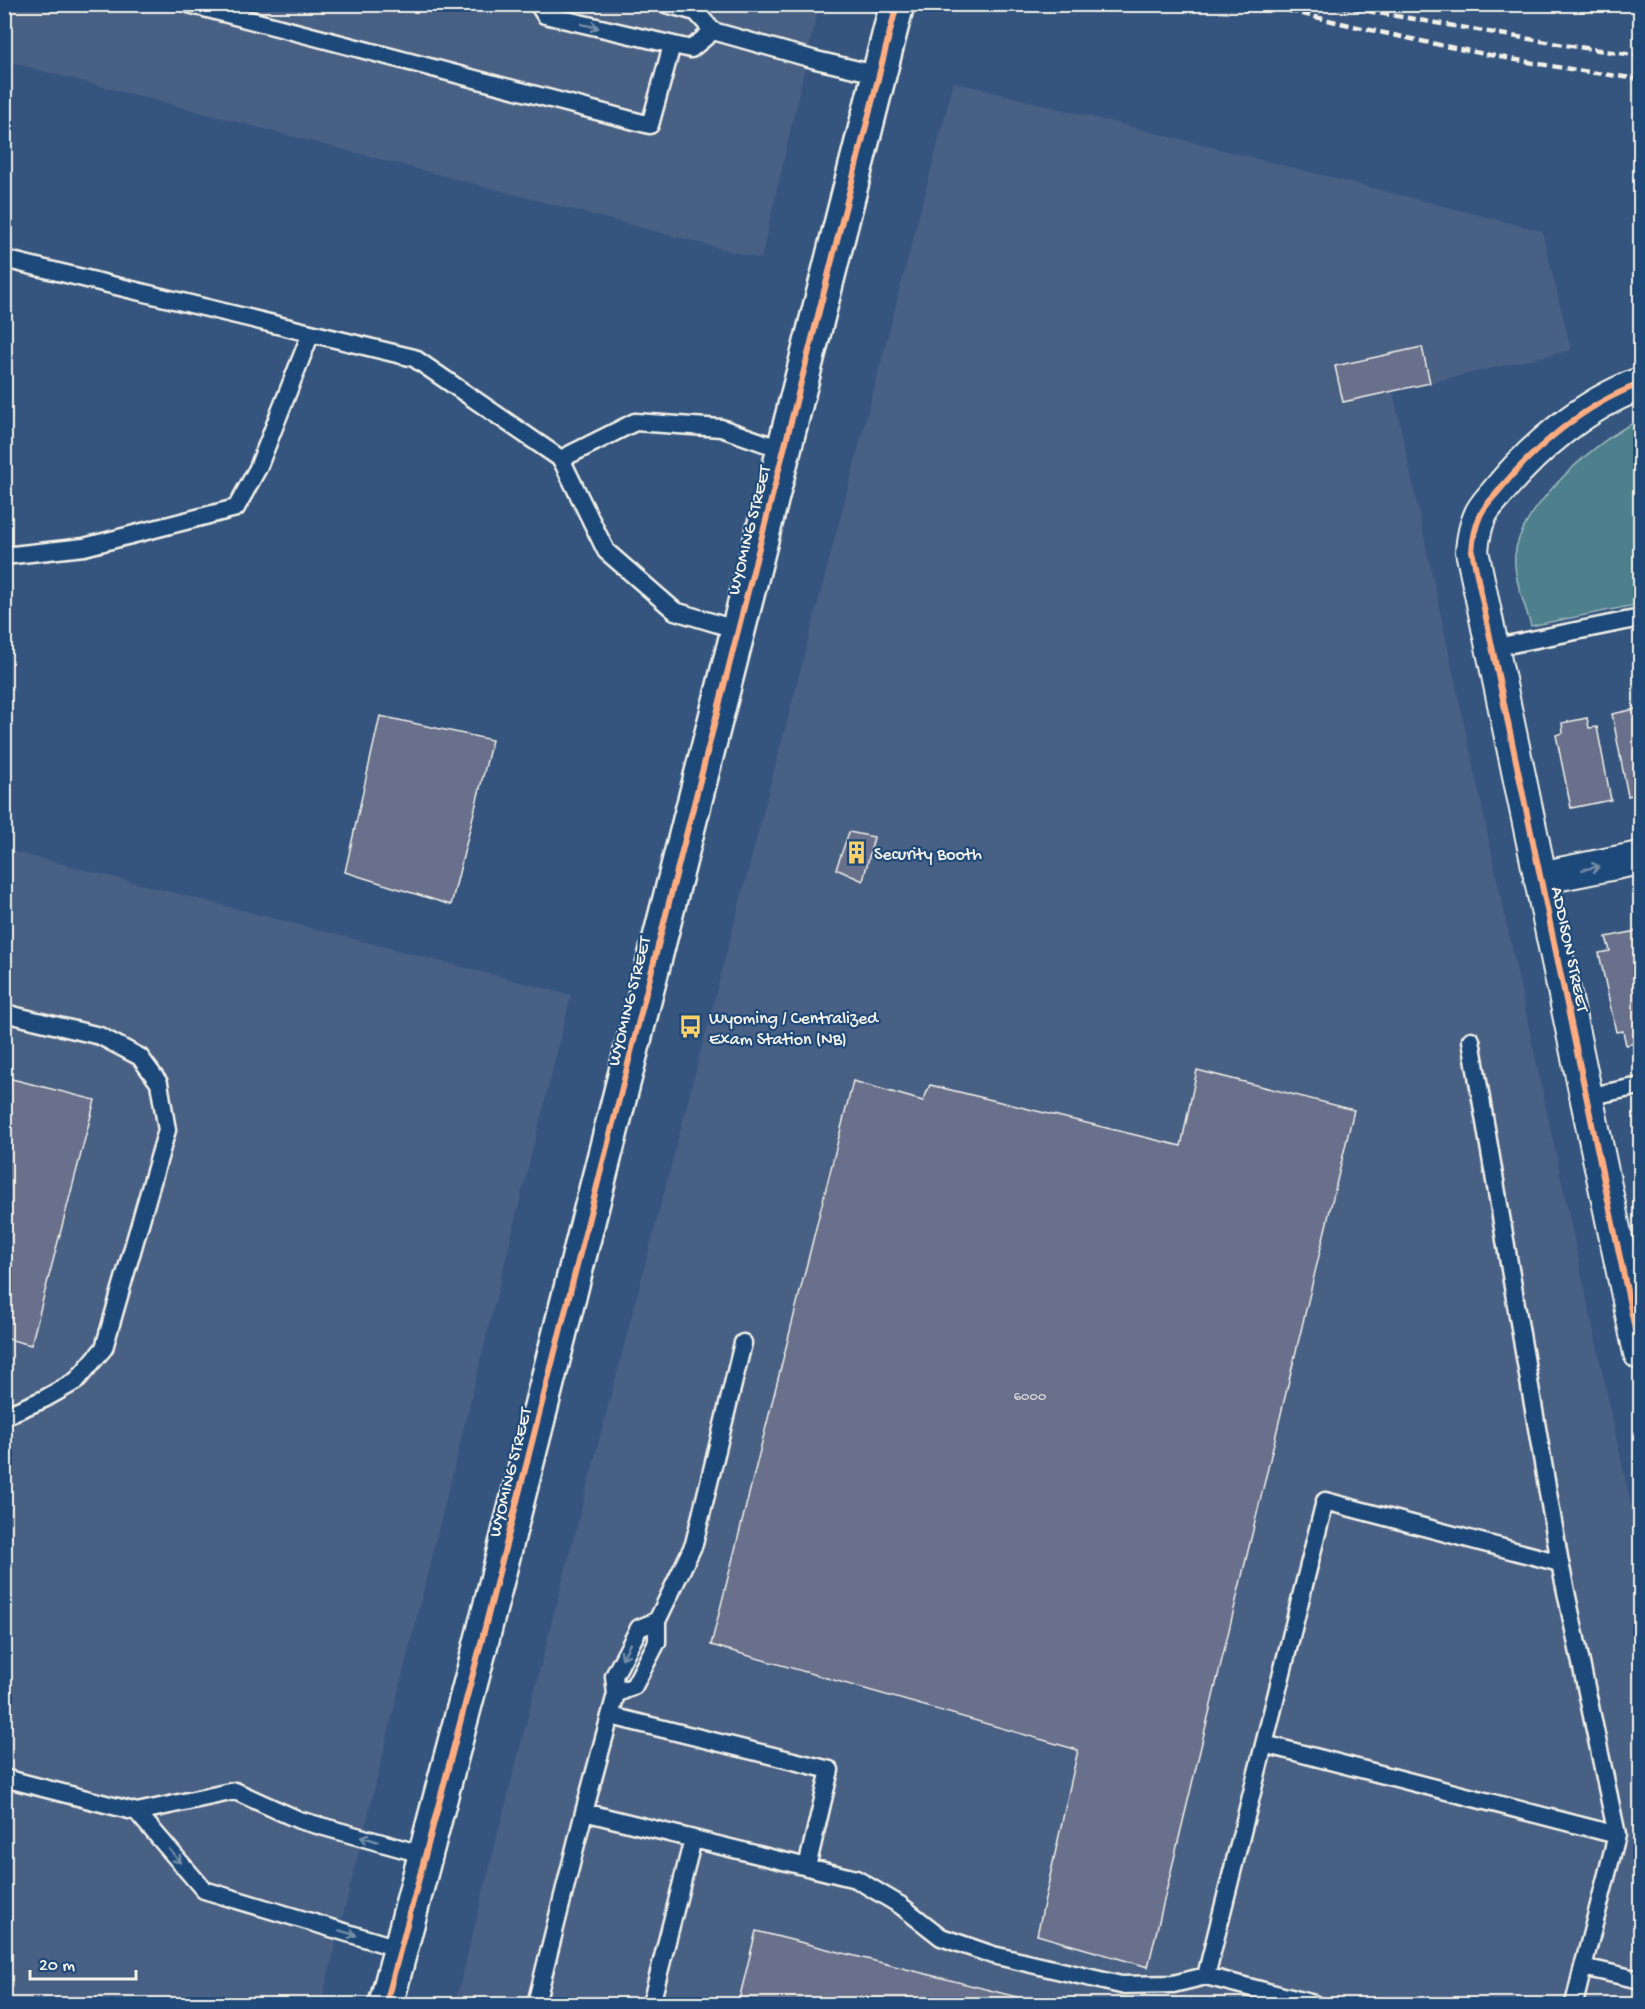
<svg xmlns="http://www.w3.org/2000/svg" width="1645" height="2009" font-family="'Gochi Hand',sans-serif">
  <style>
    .built { fill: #486085 }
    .green { fill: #4d808c; stroke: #a0b8ba; stroke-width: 1.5 }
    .building { fill: #69708c; stroke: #f4f1e8; stroke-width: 1.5 }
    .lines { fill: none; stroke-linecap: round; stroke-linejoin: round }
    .service-casing { stroke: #f4f1e8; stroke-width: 21 }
    .minor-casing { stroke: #f4f1e8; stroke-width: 36 }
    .tertiary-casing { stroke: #f4f1e8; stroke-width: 38 }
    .service { stroke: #1f4a7a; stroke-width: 16 }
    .minor { stroke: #1f4a7a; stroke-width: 32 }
    .tertiary { stroke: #1f4a7a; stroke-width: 33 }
    .rail { stroke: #f4f1e8; stroke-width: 4.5; stroke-dasharray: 9 4.5; stroke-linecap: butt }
    .cycleway-casing { stroke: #1f4a7a; stroke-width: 10 }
    .cycleway { stroke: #ffac80; stroke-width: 6 }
    .oneway { stroke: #748da6 }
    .labels { text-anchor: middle; stroke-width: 4.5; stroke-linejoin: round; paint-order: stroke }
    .number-label { font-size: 15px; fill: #d1d1d1 }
    .street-label { font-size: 18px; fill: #f4f1e8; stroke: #1f4a7a }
    .poi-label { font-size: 18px; fill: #f4f1e8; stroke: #1f4a7a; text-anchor: start }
  </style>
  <rect width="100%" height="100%" fill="#35557f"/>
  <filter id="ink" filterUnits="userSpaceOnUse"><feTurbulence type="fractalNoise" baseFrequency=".0167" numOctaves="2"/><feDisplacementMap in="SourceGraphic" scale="12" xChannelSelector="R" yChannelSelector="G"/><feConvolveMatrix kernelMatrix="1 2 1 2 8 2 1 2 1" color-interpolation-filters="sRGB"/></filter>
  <g filter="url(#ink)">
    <path class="built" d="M4,5H819L761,259L5,61Z
      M954,82L1542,231L1571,350L1393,391L1640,1548V2004H455L550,1629Z
      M4,849L571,995L321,2004H5Z"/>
    <path class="green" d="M1640,420V604L1531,626C1525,604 1513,578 1515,555C1519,508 1599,437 1640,420Z"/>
    <path class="building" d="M1422,347L1430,383L1343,402L1335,366Z
      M1640,708V793L1628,796L1612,714Z
      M380,716L492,740L451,905L345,872Z
      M1587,718L1589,728L1597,727L1611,800L1571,808L1556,735L1563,733L1562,723Z
      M849,832L874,837L863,881L836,869Z
      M1637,931L1640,947V1042L1626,1045L1623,1031L1616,1032L1599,953L1610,951L1606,937Z
      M1197,1070L1354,1110L1148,1967L1037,1935L1078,1750L711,1645L853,1081L923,1101L930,1085L1181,1146Z
      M4,1077L95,1100L31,1345L4,1338Z
      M756,1931L1045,2004H738Z"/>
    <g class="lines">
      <defs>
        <path id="service" d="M189,4L650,125L672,45
          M538,4L545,15L691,49L713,31
          M666,4L696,12L713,31L816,60L880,75
          M4,259L414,358L561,459
          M4,556L84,547L236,508L258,468L311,333
          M738,630L675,611L606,551L561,459L635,422L721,428L784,450
          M1492,648L1640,618
          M4,1013L100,1036L140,1057L159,1083L167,1130L104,1348L76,1381L44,1399L4,1416
          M1471,1040L1560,1563L1617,1835L1583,1967
          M1586,1097L1640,1086
          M616,1694L634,1686L657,1642V1621L694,1544L743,1343
          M611,1716L830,1770L807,1867
          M1264,1744L1617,1835
          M4,1778L137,1812L235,1791L299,1820L425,1855
          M137,1812L204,1890L401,1949
          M584,1812L616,1694L614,1676L639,1628L657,1621
          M1206,1976L1325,1501L1560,1563
          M536,2004L584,1812L856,1879L900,1905L941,1937L993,1955L1121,1985L1173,1984L1206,1976L1314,2004
          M651,2004L693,1839
          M1574,2004L1583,1967L1640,1980"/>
        <path id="minor" d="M1640,384C1585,404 1533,448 1496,494C1491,500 1483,508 1480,516C1475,527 1473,539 1472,551L1640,1353
          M1540,878L1640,858"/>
        <path id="tertiary" d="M386,2004L479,1651L897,4"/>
      </defs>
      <use href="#service" class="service-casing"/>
      <use href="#minor" class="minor-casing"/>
      <use href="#tertiary" class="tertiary-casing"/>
      <use href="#service" class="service"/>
      <use href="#minor" class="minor"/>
      <use href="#tertiary" class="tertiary"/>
      <path class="rail" d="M1262,4C1387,35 1513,63 1640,79
        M1327,4L1564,45L1640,56"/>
      <defs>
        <path id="cycleway" d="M1640,384C1585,404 1533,448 1496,494C1491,500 1483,508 1480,516C1475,527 1473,539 1472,551L1640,1353
          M386,2004L479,1651L897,4"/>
      </defs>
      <use href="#cycleway" class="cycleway-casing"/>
      <use href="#cycleway" class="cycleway"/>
    </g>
    <defs><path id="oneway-shaft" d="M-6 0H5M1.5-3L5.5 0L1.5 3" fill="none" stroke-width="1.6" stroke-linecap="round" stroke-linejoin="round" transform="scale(1.5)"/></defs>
    <g class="oneway">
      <use href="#oneway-shaft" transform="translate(590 26) rotate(13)"/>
      <use href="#oneway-shaft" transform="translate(1591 868) rotate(-12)"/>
      <use href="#oneway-shaft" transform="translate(626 1651) rotate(118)"/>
      <use href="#oneway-shaft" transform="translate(369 1839) rotate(-164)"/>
      <use href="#oneway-shaft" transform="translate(175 1856) rotate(50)"/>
      <use href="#oneway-shaft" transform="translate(348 1933) rotate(17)"/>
    </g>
  </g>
  <defs>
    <symbol id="building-bare" viewBox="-9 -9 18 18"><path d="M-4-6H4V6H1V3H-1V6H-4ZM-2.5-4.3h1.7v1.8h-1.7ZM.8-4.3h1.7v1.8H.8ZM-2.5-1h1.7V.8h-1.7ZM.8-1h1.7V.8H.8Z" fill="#ffd166" stroke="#1f4a7a" stroke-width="2.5" paint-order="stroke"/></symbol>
    <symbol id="bus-bare" viewBox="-9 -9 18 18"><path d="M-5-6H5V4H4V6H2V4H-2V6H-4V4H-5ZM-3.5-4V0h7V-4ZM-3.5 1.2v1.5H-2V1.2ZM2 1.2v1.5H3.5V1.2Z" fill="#ffd166" stroke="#1f4a7a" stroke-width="2.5" paint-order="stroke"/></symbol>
  </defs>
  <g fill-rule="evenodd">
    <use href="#building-bare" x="840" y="836" width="33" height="33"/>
    <use href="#bus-bare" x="674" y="1010" width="33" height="33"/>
  </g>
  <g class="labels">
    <g class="number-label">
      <text x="1030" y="1400">6000</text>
    </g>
    <g class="street-label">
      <text transform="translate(748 530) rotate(-76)" y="6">WYOMING STREET</text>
      <text transform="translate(1571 949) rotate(78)" y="6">ADDISON STREET</text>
      <text transform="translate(628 1001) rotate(-76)" y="6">WYOMING STREET</text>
      <text transform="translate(509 1472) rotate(-76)" y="6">WYOMING STREET</text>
    </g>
    <g class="poi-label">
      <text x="874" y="859">Security Booth</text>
      <text x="709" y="1023">Wyoming / Centralized<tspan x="709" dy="21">Exam Station (NB)</tspan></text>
    </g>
  </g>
  <rect width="1645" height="2009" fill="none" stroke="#1f4a7a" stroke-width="24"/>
  <rect x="12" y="12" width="1621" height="1985" fill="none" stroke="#f4f1e8" stroke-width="2" filter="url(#ink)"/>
  <path d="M30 1970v9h106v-9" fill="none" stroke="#f4f1e8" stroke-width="3"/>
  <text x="39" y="1970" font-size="18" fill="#f4f1e8" stroke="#1f4a7a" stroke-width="4.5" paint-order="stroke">20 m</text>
</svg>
